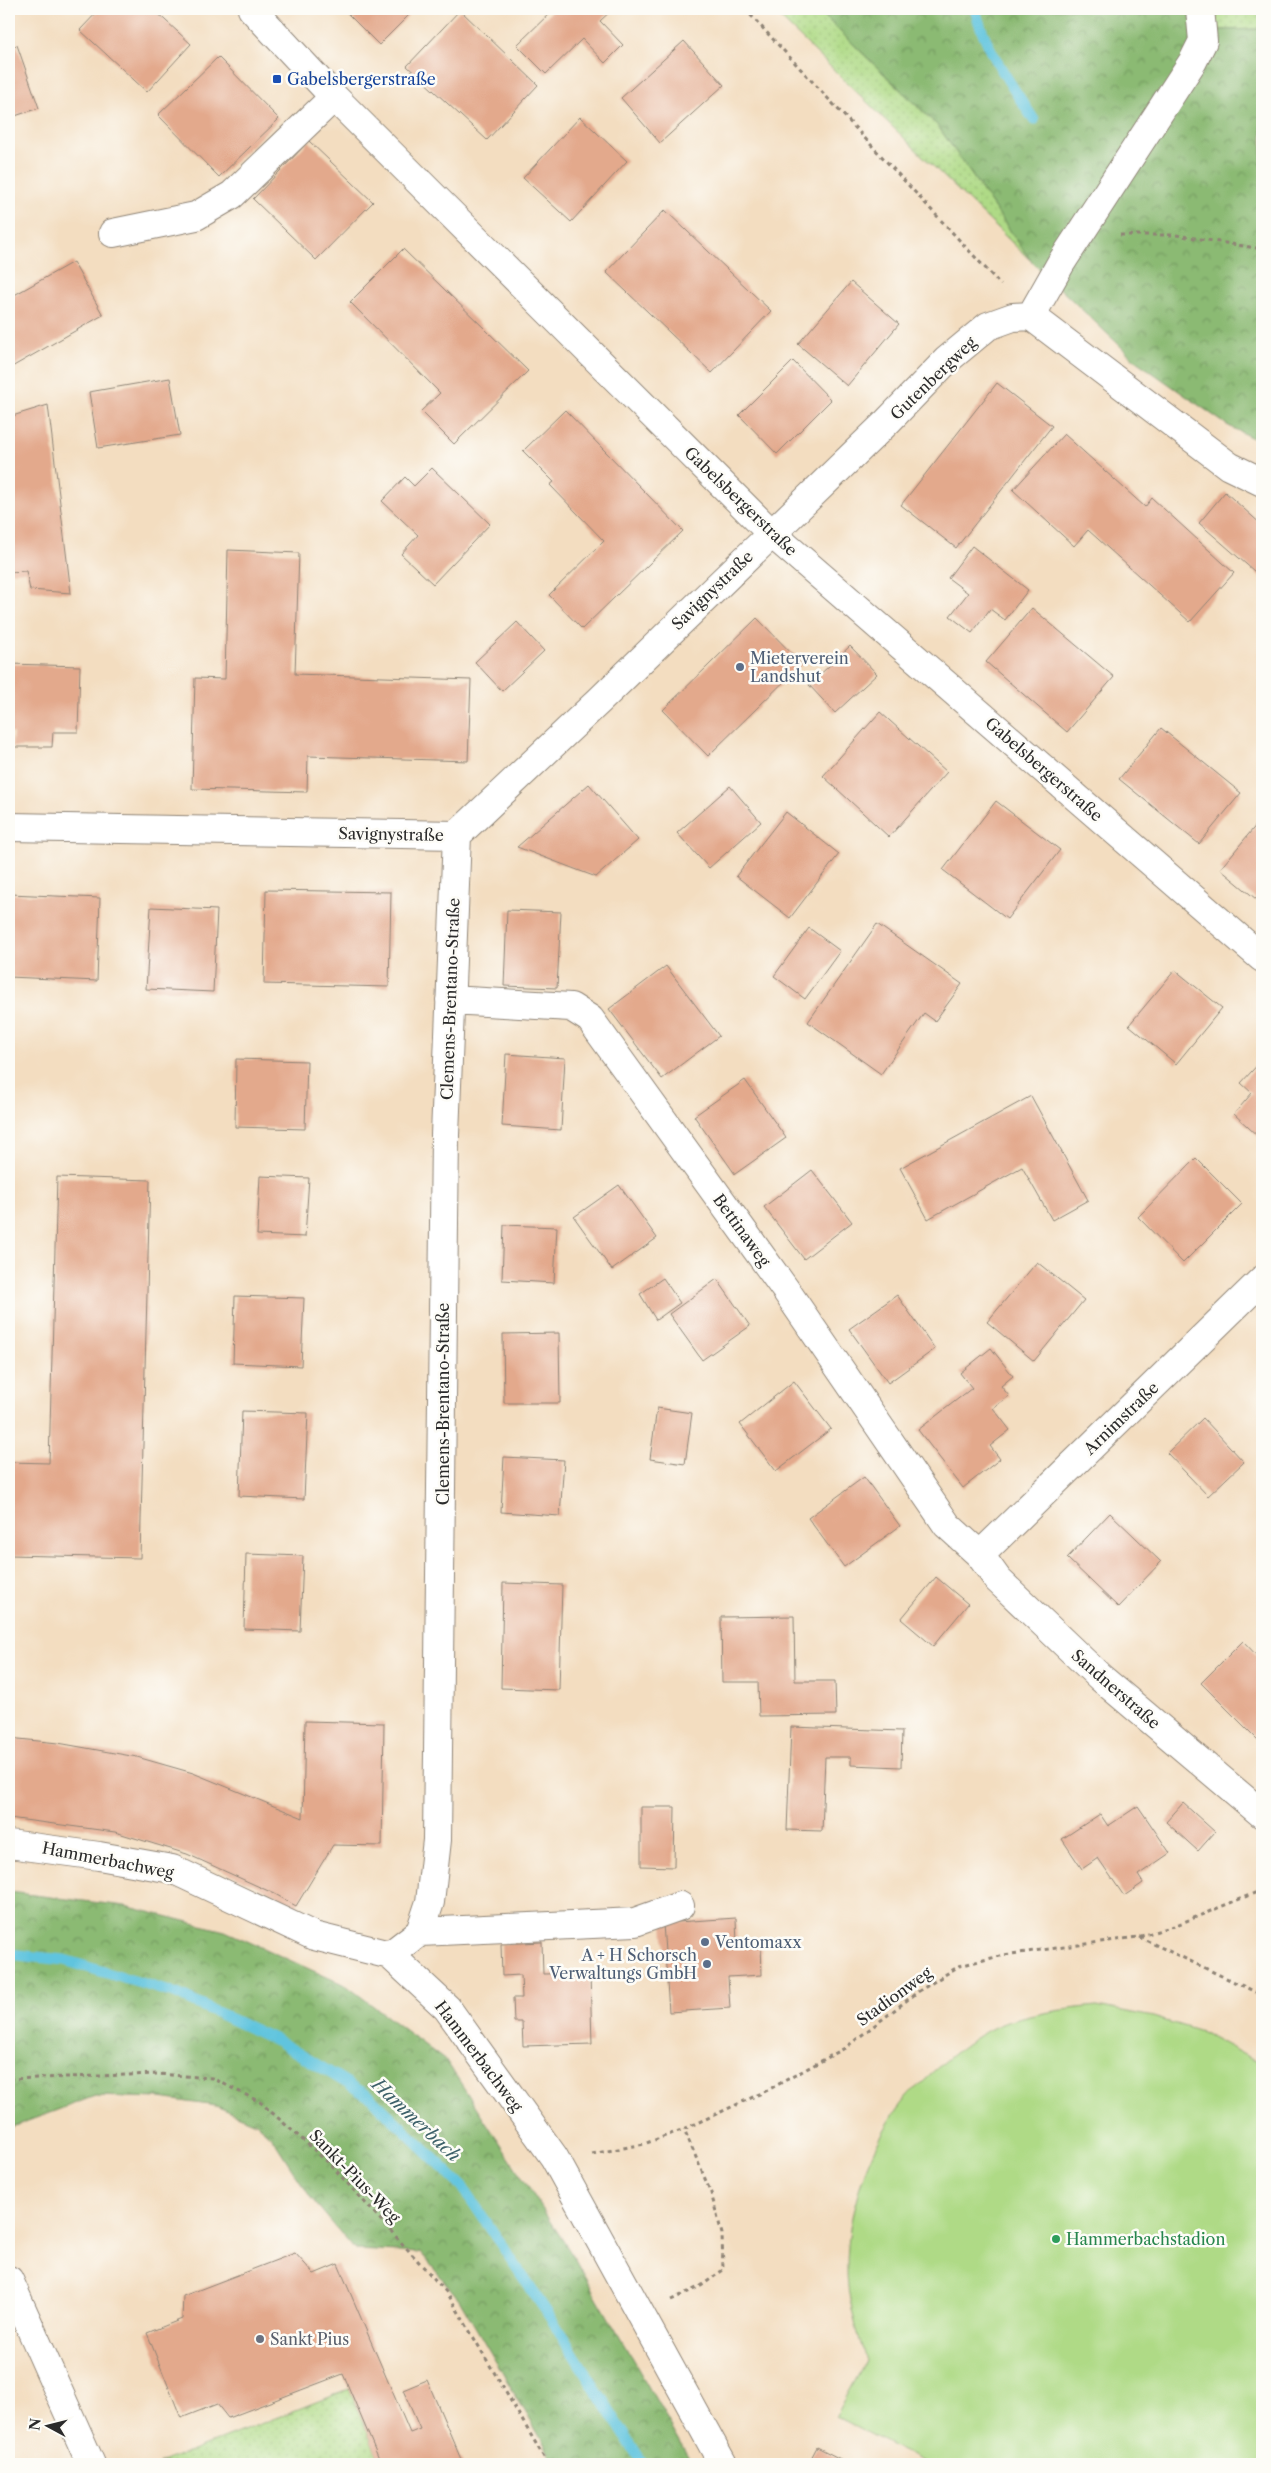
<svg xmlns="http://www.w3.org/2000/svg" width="1271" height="2473" font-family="'Libre Caslon Text',serif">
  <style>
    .grass { fill: url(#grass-dots); stroke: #6d8258 }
    .forest { fill: url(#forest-crowns); stroke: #5b724f }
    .pitch { fill: #afda86; stroke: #6d8258 }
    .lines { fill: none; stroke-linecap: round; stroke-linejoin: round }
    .stream { stroke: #60c4de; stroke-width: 11 }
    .building { fill: #e3a98c }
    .minor-casing { stroke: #8f8476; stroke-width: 30 }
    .path { stroke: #8f8476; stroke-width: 3; stroke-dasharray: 4 4; stroke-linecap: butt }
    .minor { stroke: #fff; stroke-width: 28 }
    .transit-dot { fill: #1a4fb4; stroke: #fdfcf7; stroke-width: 2 }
    .service-dot { fill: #5c6f8a; stroke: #fdfcf7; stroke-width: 2 }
    .leisure-dot { fill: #2e9e5b; stroke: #fdfcf7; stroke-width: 2 }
    .worship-dot { fill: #6b7280; stroke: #fdfcf7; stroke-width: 2 }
    .labels { text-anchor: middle; stroke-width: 5; stroke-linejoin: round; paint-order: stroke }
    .transit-label { font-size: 16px; fill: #164399; stroke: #fdfcf7; text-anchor: start }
    .street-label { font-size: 16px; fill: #2b2b2b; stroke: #fdfcf7 }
    .service-label { font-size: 16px; fill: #4e5e75; stroke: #fdfcf7; text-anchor: start }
    .leisure-label { font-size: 16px; fill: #27864d; stroke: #fdfcf7; text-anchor: start }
    .worship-label { font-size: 16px; fill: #5b616d; stroke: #fdfcf7; text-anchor: start }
    .water-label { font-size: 18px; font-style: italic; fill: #3e616a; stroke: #fdfcf7 }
  </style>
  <defs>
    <pattern id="grass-dots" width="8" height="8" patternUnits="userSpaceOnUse" patternTransform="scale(1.25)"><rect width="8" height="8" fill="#afda86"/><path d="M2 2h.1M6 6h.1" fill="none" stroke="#97bb74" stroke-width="1.8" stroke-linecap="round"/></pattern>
    <pattern id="forest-crowns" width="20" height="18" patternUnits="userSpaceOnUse" patternTransform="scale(1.25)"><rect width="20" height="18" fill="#8bba73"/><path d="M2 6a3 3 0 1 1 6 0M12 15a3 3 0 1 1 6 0" fill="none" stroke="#72975f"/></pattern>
  </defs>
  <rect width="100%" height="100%" fill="#fdfcf7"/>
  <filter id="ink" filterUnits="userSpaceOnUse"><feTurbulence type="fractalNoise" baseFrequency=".02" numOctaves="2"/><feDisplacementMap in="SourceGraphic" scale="10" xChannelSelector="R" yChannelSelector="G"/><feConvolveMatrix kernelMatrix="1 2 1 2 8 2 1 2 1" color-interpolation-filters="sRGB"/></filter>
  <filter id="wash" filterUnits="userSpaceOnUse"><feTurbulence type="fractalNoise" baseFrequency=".0096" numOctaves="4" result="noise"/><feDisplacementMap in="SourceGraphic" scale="20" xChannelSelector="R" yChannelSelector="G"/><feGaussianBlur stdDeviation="1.12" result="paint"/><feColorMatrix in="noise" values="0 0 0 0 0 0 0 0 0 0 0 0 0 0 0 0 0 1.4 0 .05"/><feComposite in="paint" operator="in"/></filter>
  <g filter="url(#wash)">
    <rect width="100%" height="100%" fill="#f3ddc0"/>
    <path class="grass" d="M771,9H817L938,126L1031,261Z
      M1180,9H1262V29L1220,30Z
      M349,2389L381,2464H159Z"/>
    <path class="forest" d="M817,9H1180L1220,30L1262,29V443L1227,425L1136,361L1031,261L938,126Z
      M9,1892L125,1906L225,1931L347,1986L447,2062L573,2256L693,2464H556L459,2299L421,2253L355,2250L311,2198L271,2136L256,2123L216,2106L160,2098L95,2096L9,2128Z"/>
    <path class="pitch" d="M1097,2006L1153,2017L1205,2033L1262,2064V2464H927L836,2416L866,2361C857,2330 846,2297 847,2265C848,2210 866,2156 896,2111C906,2096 922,2082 935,2070C956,2052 980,2031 1007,2022C1036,2013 1066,2009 1097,2006Z"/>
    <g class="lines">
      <path class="stream" d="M975,9C985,49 1012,86 1034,120
        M9,1954L64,1960L177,1994L278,2041L370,2097L462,2186L554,2323L643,2464"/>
    </g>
    <g id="blocks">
      <path class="building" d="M100,9H153L191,44L147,92L80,30Z
        M343,9H415L379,45Z
        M554,9H613L600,21L623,45L605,63L582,39L546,74L517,45Z
        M460,10L538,85L487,140L407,66Z
        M684,41L724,85L660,143L621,98Z
        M17,45L39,108L9,118V48Z
        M218,57L279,119L219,177L158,115Z
        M580,117L627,161L571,222L523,178Z
        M309,141L373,202L316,260L253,199Z
        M665,210L771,311L712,373L606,272Z
        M403,249L528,371L454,444L421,411L440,393L350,302Z
        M73,262L103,315L10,368L9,298Z
        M851,282L899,324L847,386L798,344Z
        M793,361L831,400L777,454L739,415Z
        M170,378L180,435L98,448L89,392Z
        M997,383L1052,426L956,548L901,505Z
        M48,405L71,593L30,590L26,571L9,572V417Z
        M565,410L683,531L582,629L549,595L604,541L550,485L554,482L523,451Z
        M1064,434L1145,507L1152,498L1234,573L1190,622L1088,530L1074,546L1013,490Z
        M432,468L490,524L433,584L401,554L418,535L382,501L405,477L414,486Z
        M1225,492L1262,525V578L1199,523Z
        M972,546L1028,590L1005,620L990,609L972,633L950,616L968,593L948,578Z
        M228,550L299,553L295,674L471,680L468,761L308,756L307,792L192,789L195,678L225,679Z
        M1032,608L1114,677L1067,732L986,662Z
        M757,618L802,664L708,756L663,710Z
        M517,622L544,651L502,691L475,662Z
        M850,646L877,674L835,713L809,685Z
        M9,664L80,666L78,732H53L52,747H12L13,733H9Z
        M880,712L947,772L889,837L823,776Z
        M1161,728L1241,793L1199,844L1119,779Z
        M589,784L638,840L596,877L517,847Z
        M730,786L761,822L709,868L677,833Z
        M996,801L1060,850L1007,919L943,870Z
        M786,812L839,854L790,918L736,876Z
        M1262,818V904L1220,869Z
        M266,890L391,892L389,987L264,984Z
        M10,894L100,898L97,981L9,977Z
        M151,907L217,910L213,992L146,989Z
        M507,910L561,912L557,988L504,986Z
        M877,924L962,984L935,1021L924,1013L881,1074L808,1022Z
        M809,928L840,951L805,999L774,976Z
        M666,966L719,1036L662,1079L609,1009Z
        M1175,970L1222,1008L1176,1064L1129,1025Z
        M506,1054L565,1058L561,1130L502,1126Z
        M236,1059L307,1061L305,1129L235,1127Z
        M1262,1060V1140L1234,1114L1252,1093L1241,1083Z
        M745,1080L786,1138L735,1174L694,1116Z
        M1031,1096L1088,1200L1052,1220L1022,1167L928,1219L900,1168Z
        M1196,1158L1242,1204L1183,1263L1138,1217Z
        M812,1170L852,1222L804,1259L764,1207Z
        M260,1176L309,1178L305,1237L257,1235Z
        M57,1177L150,1180L140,1558L9,1555V1462L49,1463Z
        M619,1185L657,1238L612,1270L574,1217Z
        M504,1225L557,1227L554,1283L502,1280Z
        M1037,1262L1084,1300L1034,1361L987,1322Z
        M663,1278L680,1303L656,1320L640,1294Z
        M717,1279L750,1326L702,1360L669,1314Z
        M897,1295L935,1349L888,1383L849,1329Z
        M235,1296L304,1298L301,1366L233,1363Z
        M559,1333L560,1403H504L503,1334Z
        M991,1348L1013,1376L1001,1386L1009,1396L993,1408L1010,1430L990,1446L1000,1459L963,1488L918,1430L972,1388L960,1373Z
        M794,1381L831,1429L776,1471L740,1424Z
        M657,1408L692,1413L685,1464L650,1459Z
        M242,1411L308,1413L304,1499L239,1496Z
        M1203,1418L1244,1462L1208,1496L1167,1453Z
        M504,1457L564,1460L560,1516L501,1512Z
        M864,1477L900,1526L844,1567L808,1518Z
        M1110,1513L1161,1562L1118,1607L1067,1558Z
        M246,1554L303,1556L300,1631L244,1629Z
        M936,1577L968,1604L933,1646L901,1619Z
        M503,1583L562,1585L559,1690L501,1688Z
        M794,1616L795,1681H835L836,1715L759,1716L758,1682H722L721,1617Z
        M1243,1641L1262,1661V1744L1201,1683Z
        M305,1721L384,1723L382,1846L333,1845L296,1906L275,1894L187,1854L115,1832L9,1818V1738L58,1743L137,1757L193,1773L303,1818Z
        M791,1727L902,1731L901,1767L851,1765V1757H825L822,1831L787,1830Z
        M1183,1803L1215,1832L1198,1851L1166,1822Z
        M1138,1806L1170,1853L1138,1875L1143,1883L1124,1896L1098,1858L1082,1869L1062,1839L1100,1814L1108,1826Z
        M641,1807H675L674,1867L641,1866Z
        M736,1918L737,1946L761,1945L762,1975L728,1977L730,2008L669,2012L663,1923Z
        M542,1942L543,1974L590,1973L592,2044L523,2046L522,2022H514L513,1998H522L521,1975L502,1976L501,1944Z
        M295,2253L314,2274L338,2264L410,2433L420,2429L403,2390L427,2380L463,2464H381L343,2374L228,2418L217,2404L181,2418L147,2333L182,2319L183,2296Z
        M817,2447L850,2464H808Z"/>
    </g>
  </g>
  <g filter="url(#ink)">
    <use href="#blocks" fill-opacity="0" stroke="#8f8476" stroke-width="1"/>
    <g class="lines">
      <defs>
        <path id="minor" d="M252,9L334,97L771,533L1262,958
          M113,233L196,216L232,195L334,97
          M1031,316L1061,263L1193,61L1203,41L1200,9
          M9,827L457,835L600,700L887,422L947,360L988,326L1013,317L1031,316L1229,466L1262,482
          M450,1000L571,1007L590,1019L785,1289L947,1525L980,1555L998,1580L1101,1678L1262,1814
          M980,1555L1262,1280
          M9,1844L99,1856L172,1869L314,1936L390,1955L447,2008L554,2157L723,2464
          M420,1932L635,1922L680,1906
          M390,1955L420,1932L430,1902L437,1840L445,1135L457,835
          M9,2280L91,2464"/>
      </defs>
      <use href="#minor" class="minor-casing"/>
      <path class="path" d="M745,9L1001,285
        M1120,235H1176L1262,249
        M1139,1937L1262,1995
        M9,2079L157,2074L212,2078L260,2102L330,2164L448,2294L548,2464
        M592,2154L644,2144L684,2129L766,2091L845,2048L919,1991L959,1966L1004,1955L1138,1937L1174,1926L1262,1890
        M671,2300L701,2286L723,2270L722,2234L711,2193L684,2129"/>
      <use href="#minor" class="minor"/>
    </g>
  </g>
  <rect class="transit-dot" x="272" y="74" width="10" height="10" rx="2.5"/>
  <g class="service-dot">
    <circle cx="740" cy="667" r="5"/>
    <circle cx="705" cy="1942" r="5"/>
    <circle cx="707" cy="1964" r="5"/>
  </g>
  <circle class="leisure-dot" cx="1056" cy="2239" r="5"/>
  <circle class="worship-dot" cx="260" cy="2339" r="5"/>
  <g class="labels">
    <g class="transit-label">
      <text x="287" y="85">Gabelsbergerstraße</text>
    </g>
    <g class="street-label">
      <text transform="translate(933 378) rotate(-44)" y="6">Gutenbergweg</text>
      <text transform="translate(741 501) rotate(44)" y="6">Gabelsbergerstraße</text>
      <text transform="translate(712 590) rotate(-44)" y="6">Savignystraße</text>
      <text transform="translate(1044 769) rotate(41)" y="6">Gabelsbergerstraße</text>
      <text transform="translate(391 834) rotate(1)" y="6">Savignystraße</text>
      <text transform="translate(450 999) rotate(-88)" y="6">Clemens-Brentano-Straße</text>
      <text transform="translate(742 1230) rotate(54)" y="6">Bettinaweg</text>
      <text transform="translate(443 1404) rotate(-90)" y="6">Clemens-Brentano-Straße</text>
      <text transform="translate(1121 1418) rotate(-44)" y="6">Arnimstraße</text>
      <text transform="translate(1116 1689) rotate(41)" y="6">Sandnerstraße</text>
      <text transform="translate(108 1860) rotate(11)" y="6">Hammerbachweg</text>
      <text transform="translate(894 1996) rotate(-36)" y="6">Stadionweg</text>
      <text transform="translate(479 2056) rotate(53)" y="6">Hammerbachweg</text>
      <text transform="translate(355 2176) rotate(46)" y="6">Sankt-Pius-Weg</text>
    </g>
    <g class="service-label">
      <text x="750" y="664">Mieterverein<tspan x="750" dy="18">Landshut</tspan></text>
      <text x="715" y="1948">Ventomaxx</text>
      <text x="697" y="1961" text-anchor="end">A + H Schorsch<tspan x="697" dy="18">Verwaltungs GmbH</tspan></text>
    </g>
    <g class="leisure-label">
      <text x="1066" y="2245">Hammerbachstadion</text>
    </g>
    <g class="worship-label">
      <text x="270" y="2345">Sankt Pius</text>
    </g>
    <g class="water-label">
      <text transform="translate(416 2120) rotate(43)" y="6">Hammerbach</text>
    </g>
  </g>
  <rect width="1271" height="2473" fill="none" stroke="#fdfcf7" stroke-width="30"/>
  <g transform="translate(48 2426) rotate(277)" stroke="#fdfcf7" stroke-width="4" paint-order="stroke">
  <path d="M0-4L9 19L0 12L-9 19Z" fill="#2b2b2b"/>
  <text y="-8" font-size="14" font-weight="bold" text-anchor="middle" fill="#2b2b2b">N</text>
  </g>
</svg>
